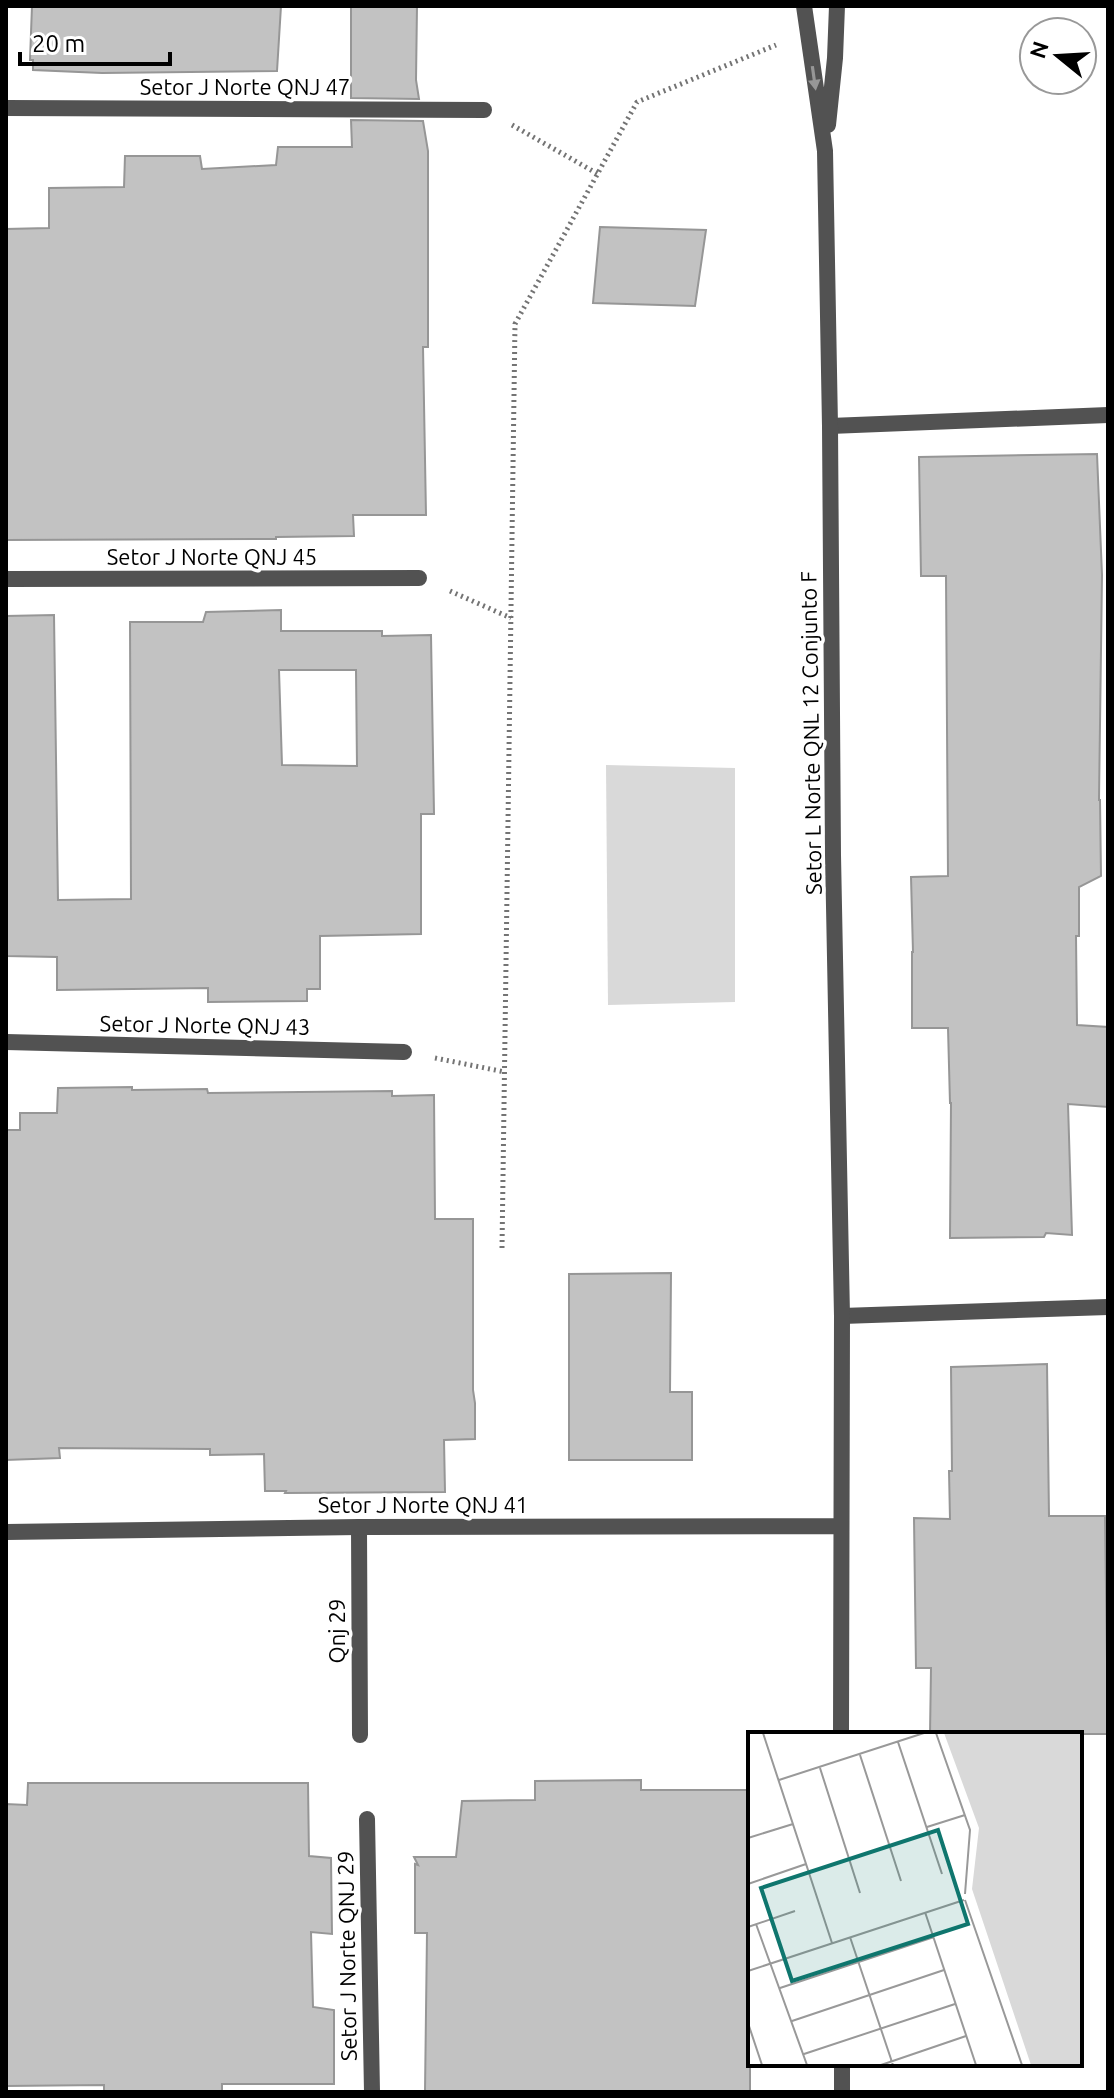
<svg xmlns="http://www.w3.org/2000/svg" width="1114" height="2098" font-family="Ubuntu,sans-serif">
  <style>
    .green { fill: #d9d9d9 }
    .building { fill: #c2c2c2; stroke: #969696; stroke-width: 2; fill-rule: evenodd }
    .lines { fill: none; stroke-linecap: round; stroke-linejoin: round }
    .path { stroke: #747474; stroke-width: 5; stroke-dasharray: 2 4; stroke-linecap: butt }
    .minor { stroke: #525252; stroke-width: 16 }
    .tertiary { stroke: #525252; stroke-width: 16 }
    .oneway { fill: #979797 }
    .labels { text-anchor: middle; stroke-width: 7; stroke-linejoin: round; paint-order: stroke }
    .street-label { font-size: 22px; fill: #000; stroke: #fff }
    .inset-road { fill: none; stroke: #999; stroke-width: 2 }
    .view { fill: #0f766e; fill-opacity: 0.15; stroke: #0f766e; stroke-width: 4 }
    .inset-edge { fill: none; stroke: #000; stroke-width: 4 }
  </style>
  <rect width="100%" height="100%" fill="#fff"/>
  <path class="green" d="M606,765L735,768V1002L608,1005Z"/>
  <path class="building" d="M32,6H281L277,71L102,73L33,70V60H30Z
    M351,6H417L416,80L419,99L351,98Z
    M351,120L423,121L428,151V347H423L426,515H353L354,536L276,537V539L6,540V229L49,228V188L124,187L125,156H200L202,169L276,165L278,147H352Z
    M600,227L706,230L695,306L593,303Z
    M1097,454L1102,575L1099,800H1100L1101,876L1079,887V936H1076L1077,1025L1108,1027V1107L1068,1104L1072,1235L1046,1233L1044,1237L950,1238L951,1103H950L948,1028H912V952H913L911,877L948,876L946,576H921L919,457Z
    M281,610V631H382V636L431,635L434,814H421V934L320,936V989H307V1001L208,1002V988L57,990V957L6,956V616L54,615L58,900L131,899L130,622H203L206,612ZM279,670H356L357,766L282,765Z
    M132,1087V1090L207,1089L208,1093L392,1091V1096L434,1095L435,1219H473V1390L475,1403V1439L444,1440L445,1492L285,1493L286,1491H265L264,1454L210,1455V1449L59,1448L60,1458L6,1460V1130H20V1113H57L58,1088Z
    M671,1273L670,1392H692V1460H569V1274Z
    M1047,1364L1049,1516H1105L1108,1734H930L931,1668H916L914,1518L950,1519L949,1471H952L951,1367Z
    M641,1780V1790H750V2092H425L427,1933H415V1864L418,1865L414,1857H456L462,1801L535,1800V1781Z
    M28,1783H308L309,1856L331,1858L332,1934L311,1932L313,2007L334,2010V2084H222V2092H104V2085L6,2086V1804L27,1805Z"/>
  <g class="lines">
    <path class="path" d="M512,125L598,174
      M450,591L511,618
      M435,1058L505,1072
      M502,1248L515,324L637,102L776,45"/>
    <path class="minor" d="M6,108L484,110
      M830,426L1108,415
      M6,579L419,578
      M6,1042L404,1052
      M842,1316L1108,1307
      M359,1527L360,1735
      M367,1819L372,2092"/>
    <path class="tertiary" d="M804,6L825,151L830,426L833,855L842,1316L841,1734
      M828,125L835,58L837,6
      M6,1532L359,1527L841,1526
      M842,2064V2092"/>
  </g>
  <defs><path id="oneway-solid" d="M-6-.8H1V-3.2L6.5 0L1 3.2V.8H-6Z" transform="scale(2)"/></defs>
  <use class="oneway" href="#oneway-solid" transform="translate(814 78) rotate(82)"/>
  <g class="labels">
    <g class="street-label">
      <text x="245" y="95">Setor J Norte QNJ 47</text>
      <text x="212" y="565">Setor J Norte QNJ 45</text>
      <text transform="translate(811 733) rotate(-91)" y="8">Setor L Norte QNL 12 Conjunto F</text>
      <text transform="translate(205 1025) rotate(1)" y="8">Setor J Norte QNJ 43</text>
      <text x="423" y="1513">Setor J Norte QNJ 41</text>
      <text transform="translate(337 1631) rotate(-90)" y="8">Qnj 29</text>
      <text transform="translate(347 1956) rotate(-91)" y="8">Setor J Norte QNJ 29</text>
    </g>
  </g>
  <g transform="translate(748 1732)">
    <rect width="334" height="334" fill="#fff"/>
    <path d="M196,1H334V333H283L224,157L231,96Z" fill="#d9d9d9"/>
    <path class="inset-road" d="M15,1L84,211M188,1L222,98L217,162M150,10L194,142M112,23L153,149M72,36L112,161M31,48L176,1M179,95L217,83M0,106L45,92M0,152L58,132M217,168L274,333M177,180L228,333M8,192L59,333M0,195L47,179M102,205L145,333M0,239L216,168M32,256L186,205M44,289L196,238M0,291L14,333M56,322L207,272M133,333L218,304"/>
    <path class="view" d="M190,98L220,192L44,249L13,156Z"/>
    <rect width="334" height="334" class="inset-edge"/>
  </g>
  <rect width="1114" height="2098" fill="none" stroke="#000000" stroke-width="16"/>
  <g transform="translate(1058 56) rotate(288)"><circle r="38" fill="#ffffff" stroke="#999999" stroke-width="2"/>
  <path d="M0-6L14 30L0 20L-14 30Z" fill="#000000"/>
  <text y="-12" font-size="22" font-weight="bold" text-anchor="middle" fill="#000000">N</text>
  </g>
  <path d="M20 52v12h150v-12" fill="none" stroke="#000000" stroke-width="4"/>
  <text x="32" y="52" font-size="24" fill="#000000" stroke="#ffffff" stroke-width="6" paint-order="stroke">20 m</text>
</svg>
